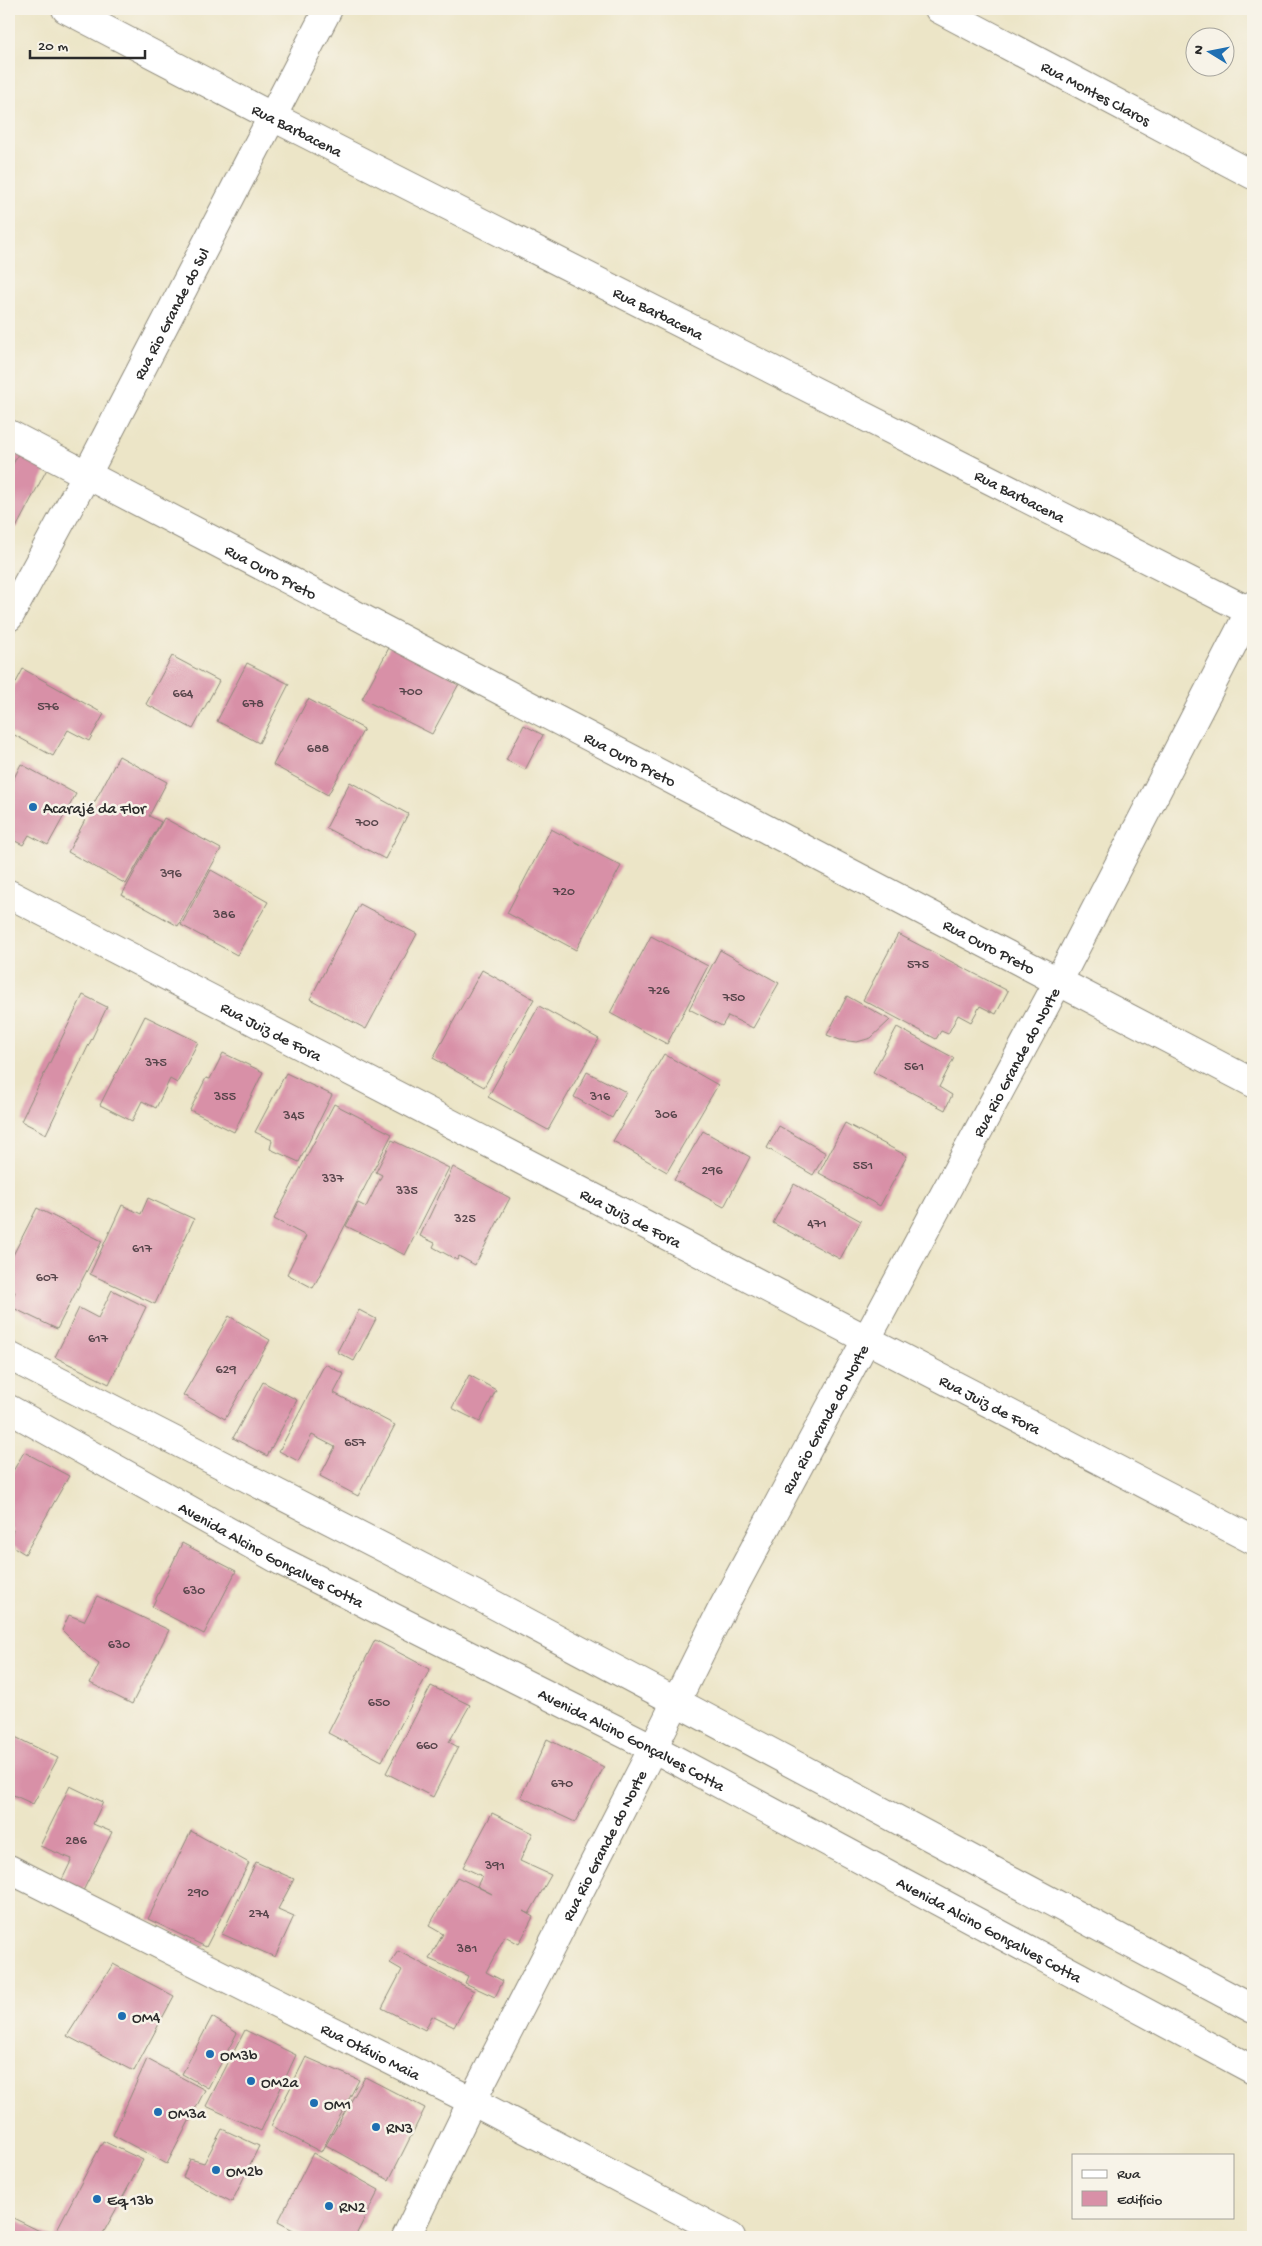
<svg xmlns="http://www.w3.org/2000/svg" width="1262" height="2246" font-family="'Gochi Hand',sans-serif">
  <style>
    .building { fill: #d890a7 }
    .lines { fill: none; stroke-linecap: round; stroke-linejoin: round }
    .minor-casing { stroke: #8c8879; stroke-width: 30 }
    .major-casing { stroke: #8c8879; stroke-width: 30 }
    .minor { stroke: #fff; stroke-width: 28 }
    .major { stroke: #fff; stroke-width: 28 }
    .poi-dot { fill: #1f6fb2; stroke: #f7f3e8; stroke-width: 2 }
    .labels { text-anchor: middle; stroke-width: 5; stroke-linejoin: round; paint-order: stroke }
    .number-label { font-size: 14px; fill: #56444a }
    .street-label { font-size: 16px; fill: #2b2b2b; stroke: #f7f3e8 }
    .poi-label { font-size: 16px; fill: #2b2b2b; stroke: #f7f3e8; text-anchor: start }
  </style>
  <rect width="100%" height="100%" fill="#f7f3e8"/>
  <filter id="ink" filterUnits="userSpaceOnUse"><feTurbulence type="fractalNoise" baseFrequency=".02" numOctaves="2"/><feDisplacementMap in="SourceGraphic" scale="10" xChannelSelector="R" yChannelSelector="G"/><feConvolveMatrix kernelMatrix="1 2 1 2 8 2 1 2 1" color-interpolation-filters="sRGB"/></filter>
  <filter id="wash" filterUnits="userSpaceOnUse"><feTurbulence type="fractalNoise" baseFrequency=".0096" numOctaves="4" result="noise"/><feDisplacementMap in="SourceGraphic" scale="20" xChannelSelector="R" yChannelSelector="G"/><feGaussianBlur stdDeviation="1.12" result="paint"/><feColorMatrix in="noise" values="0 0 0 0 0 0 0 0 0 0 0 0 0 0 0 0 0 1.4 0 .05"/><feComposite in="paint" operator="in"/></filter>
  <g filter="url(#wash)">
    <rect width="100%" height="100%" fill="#ece5c7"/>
    <g id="blocks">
      <path class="building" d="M18,454L47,469L16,528L9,524V472Z
        M391,644L461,680L432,734L362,699Z
        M172,656L219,681L193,729L146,704Z
        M247,663L289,684L259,743L217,721Z
        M23,669L104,714L89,741L68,730L53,756L9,732V696Z
        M308,699L364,729L328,795L273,765Z
        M524,725L543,735L525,770L506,760Z
        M119,756L167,782L149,816L161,822L126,884L68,852Z
        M21,764L76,794L48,845L29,835L23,845L9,838V788Z
        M350,782L408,814L385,859L326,828Z
        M164,818L221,849L178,926L122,895Z
        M551,829L621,866L576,950L507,913Z
        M211,870L268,902L237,955L181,925Z
        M360,904L417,934L366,1029L310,999Z
        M898,934L1008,991L996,1014L980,1006L971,1022L958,1015L948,1034L941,1031L936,1039L863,1000Z
        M651,936L708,966L667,1044L610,1013Z
        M720,950L779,983L753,1028L728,1016L722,1026L689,1009Z
        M482,970L534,999L484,1087L433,1058Z
        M83,995L107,1007L46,1134L21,1121Z
        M847,996L890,1020L871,1038L857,1042L840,1040L827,1035Z
        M539,1006L599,1039L548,1130L488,1097Z
        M145,1016L198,1042L177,1083L170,1079L156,1108L142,1101L132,1121L100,1105Z
        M897,1027L954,1058L939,1087L952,1095L945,1110L873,1072Z
        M223,1053L263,1072L234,1132L190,1110L206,1078L210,1079Z
        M664,1054L718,1085L667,1172L613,1141Z
        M587,1072L626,1092L612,1118L574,1097Z
        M286,1073L332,1095L299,1162L270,1149L272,1140L255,1132Z
        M334,1104L392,1134L313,1288L287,1274L306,1236L274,1219Z
        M845,1123L907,1156L880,1206L819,1173Z
        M779,1126L826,1153L813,1175L767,1148Z
        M703,1131L750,1157L724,1207L674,1180Z
        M392,1140L449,1168L405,1255L346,1226L358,1203L366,1207L382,1175L376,1172Z
        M453,1167L510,1198L475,1265L459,1256L457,1260L433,1247L435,1243L420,1236Z
        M794,1184L861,1221L840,1259L773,1223Z
        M148,1198L194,1219L155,1304L90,1274L122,1205L141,1214Z
        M37,1208L102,1241L57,1329L9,1306L15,1292L9,1288V1263Z
        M112,1290L146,1307L109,1384L55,1357L79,1308L98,1318Z
        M359,1310L376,1319L354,1361L337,1352Z
        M229,1316L270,1340L225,1419L183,1395Z
        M325,1364L344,1374L334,1393L395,1425L358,1496L320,1476L335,1447L312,1435L298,1461L279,1451Z
        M469,1375L496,1390L480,1422L452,1408Z
        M263,1382L297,1400L267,1456L233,1438Z
        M24,1452L69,1476L25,1554L9,1544L13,1530L9,1528V1478Z
        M182,1543L236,1571L204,1634L152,1607Z
        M97,1596L169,1630L132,1704L90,1683L99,1664L88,1656L62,1630L69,1615L84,1621Z
        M375,1640L430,1669L382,1761L328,1733Z
        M431,1686L470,1705L449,1742L458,1747L433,1797L386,1773Z
        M9,1734L58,1758L33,1804L9,1793Z
        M547,1739L604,1767L575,1822L521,1797Z
        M70,1786L103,1802L93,1824L112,1832L83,1891L62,1880L72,1859L40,1846Z
        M492,1813L533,1833L520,1861L551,1875L529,1914L523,1911L533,1917L519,1944L505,1936L486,1972L503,1981L495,1997L465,1983L468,1976L429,1959L443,1934L429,1926L457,1877L492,1894L477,1886L482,1876L463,1867Z
        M191,1831L249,1863L206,1947L148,1919Z
        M256,1862L294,1879L278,1909L294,1916L275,1957L222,1934Z
        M398,1951L474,1991L454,2027L432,2016L425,2030L382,2008L402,1970L390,1963Z
        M113,1964L174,1996L134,2071L67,2036Z
        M212,2017L237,2033L208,2088L182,2074Z
        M245,2030L296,2055L261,2131L206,2106Z
        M306,2057L359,2080L321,2152L271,2126Z
        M147,2059L205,2090L167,2164L113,2135Z
        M365,2077L425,2108L389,2180L326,2145Z
        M222,2129L259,2146L232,2202L183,2177L190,2159L204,2163Z
        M103,2141L143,2160L101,2237H53Z
        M313,2153L379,2190L355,2237H306L278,2222Z
        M9,2216L52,2237H9Z"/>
    </g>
  </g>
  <g filter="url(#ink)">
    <use href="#blocks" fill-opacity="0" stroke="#8c8879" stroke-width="1"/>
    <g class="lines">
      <defs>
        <g id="minor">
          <path id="s1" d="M66,9L271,116L1253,613"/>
          <path id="s2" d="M939,9L1253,175"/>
          <path id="s3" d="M9,434L1253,1083"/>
          <path id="s4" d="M9,617L87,474L328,9"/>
          <path id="s5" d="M9,894L1253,1540"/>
          <path id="s6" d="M9,1869L472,2101L731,2237"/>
          <path id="s7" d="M406,2237L472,2101L653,1748L721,1611L1059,980L1253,605"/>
        </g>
        <g id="major">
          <path d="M9,1356L474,1594L1253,2009"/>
          <path id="s8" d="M9,1409L281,1561L653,1748L1253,2070"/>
        </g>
      </defs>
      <use href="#minor" class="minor-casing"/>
      <use href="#major" class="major-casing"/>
      <use href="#minor" class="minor"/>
      <use href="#major" class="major"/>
    </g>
  </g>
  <g class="poi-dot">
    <circle cx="33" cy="807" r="5"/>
    <circle cx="122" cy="2016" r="5"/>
    <circle cx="210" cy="2054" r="5"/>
    <circle cx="251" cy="2081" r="5"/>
    <circle cx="314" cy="2103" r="5"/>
    <circle cx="158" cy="2112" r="5"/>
    <circle cx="376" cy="2127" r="5"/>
    <circle cx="216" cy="2170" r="5"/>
    <circle cx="97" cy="2199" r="5"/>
    <circle cx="329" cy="2206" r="5"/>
  </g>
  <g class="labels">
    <g class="number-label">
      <text x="411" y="695">700</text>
      <text x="183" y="697">664</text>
      <text x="253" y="707">678</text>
      <text x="48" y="710">576</text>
      <text x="318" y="752">688</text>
      <text x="367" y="826">700</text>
      <text x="171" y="877">396</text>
      <text x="564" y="895">720</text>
      <text x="224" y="918">386</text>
      <text x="918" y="968">575</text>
      <text x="659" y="994">726</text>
      <text x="734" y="1001">750</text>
      <text x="156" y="1066">375</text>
      <text x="914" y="1070">561</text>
      <text x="225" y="1100">355</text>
      <text x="600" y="1100">316</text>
      <text x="666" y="1118">306</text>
      <text x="294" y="1119">345</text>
      <text x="863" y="1169">551</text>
      <text x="712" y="1174">296</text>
      <text x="333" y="1182">337</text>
      <text x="407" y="1194">335</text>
      <text x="465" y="1222">325</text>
      <text x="817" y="1227">471</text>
      <text x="142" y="1252">617</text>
      <text x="47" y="1281">607</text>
      <text x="98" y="1342">617</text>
      <text x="226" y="1373">629</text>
      <text x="355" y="1446">657</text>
      <text x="194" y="1594">630</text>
      <text x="119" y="1648">630</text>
      <text x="379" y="1706">650</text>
      <text x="427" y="1749">660</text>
      <text x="562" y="1787">670</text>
      <text x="76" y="1844">286</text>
      <text x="495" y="1869">391</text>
      <text x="198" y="1896">290</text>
      <text x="259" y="1917">274</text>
      <text x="467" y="1952">381</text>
    </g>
    <g class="street-label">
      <text dy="6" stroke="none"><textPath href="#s2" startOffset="178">Rua Montes Claros</textPath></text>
      <text dy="6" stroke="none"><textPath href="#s1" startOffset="261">Rua Barbacena</textPath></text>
      <text dy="6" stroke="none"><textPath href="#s1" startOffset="666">Rua Barbacena</textPath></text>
      <text dy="6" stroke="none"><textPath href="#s4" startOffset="344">Rua Rio Grande do Sul</textPath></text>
      <text dy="6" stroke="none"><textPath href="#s1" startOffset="1071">Rua Barbacena</textPath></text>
      <text dy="6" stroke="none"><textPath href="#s3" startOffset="296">Rua Ouro Preto</textPath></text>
      <text dy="6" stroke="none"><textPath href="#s3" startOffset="701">Rua Ouro Preto</textPath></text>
      <text dy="6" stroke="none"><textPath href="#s3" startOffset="1106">Rua Ouro Preto</textPath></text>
      <text dy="6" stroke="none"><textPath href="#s5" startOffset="296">Rua Juiz de Fora</textPath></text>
      <text dy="6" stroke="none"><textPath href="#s7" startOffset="1324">Rua Rio Grande do Norte</textPath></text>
      <text dy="6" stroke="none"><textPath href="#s5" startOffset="701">Rua Juiz de Fora</textPath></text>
      <text dy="6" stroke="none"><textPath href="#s5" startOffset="1106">Rua Juiz de Fora</textPath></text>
      <text dy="6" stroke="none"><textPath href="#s7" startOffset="919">Rua Rio Grande do Norte</textPath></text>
      <text dy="6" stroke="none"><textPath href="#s8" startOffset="300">Avenida Alcino Gonçalves Cotta</textPath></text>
      <text dy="6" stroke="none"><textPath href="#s8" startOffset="705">Avenida Alcino Gonçalves Cotta</textPath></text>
      <text dy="6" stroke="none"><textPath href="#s7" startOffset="439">Rua Rio Grande do Norte</textPath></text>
      <text dy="6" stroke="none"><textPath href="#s8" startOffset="1110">Avenida Alcino Gonçalves Cotta</textPath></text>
      <text dy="6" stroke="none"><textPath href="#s6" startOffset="405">Rua Otávio Maia</textPath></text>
    </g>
    <g class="poi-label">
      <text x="43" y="813">Acarajé da Flor</text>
      <text x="132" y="2022">OM4</text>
      <text x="220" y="2060">OM3b</text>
      <text x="261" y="2087">OM2a</text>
      <text x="324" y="2109">OM1</text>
      <text x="168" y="2118">OM3a</text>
      <text x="386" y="2133">RN3</text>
      <text x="226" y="2176">OM2b</text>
      <text x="107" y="2205">Eq 13b</text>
      <text x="339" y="2212">RN2</text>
    </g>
  </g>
  <rect width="1262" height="2246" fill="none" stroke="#f7f3e8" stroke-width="30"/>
  <rect x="1072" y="2154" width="162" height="65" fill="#f7f3e8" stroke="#a5a39c"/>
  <rect x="1082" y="2170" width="25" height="8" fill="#ffffff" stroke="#a5a39c"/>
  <text x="1117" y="2178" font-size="15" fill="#2b2b2b">Rua</text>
  <rect x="1082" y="2191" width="25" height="15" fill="#d890a7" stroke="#a5a39c"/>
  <text x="1117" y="2204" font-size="15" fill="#2b2b2b">Edifício</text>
  <g transform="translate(1210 52) rotate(280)"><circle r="24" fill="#f7f3e8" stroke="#a5a39c"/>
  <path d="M0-4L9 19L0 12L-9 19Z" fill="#1f6fb2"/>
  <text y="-8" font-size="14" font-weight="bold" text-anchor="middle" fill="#2b2b2b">N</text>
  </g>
  <path d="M30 50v8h115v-8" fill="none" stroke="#2b2b2b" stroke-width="2.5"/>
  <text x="38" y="50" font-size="15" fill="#2b2b2b" stroke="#f7f3e8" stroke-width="4" paint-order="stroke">20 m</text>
</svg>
